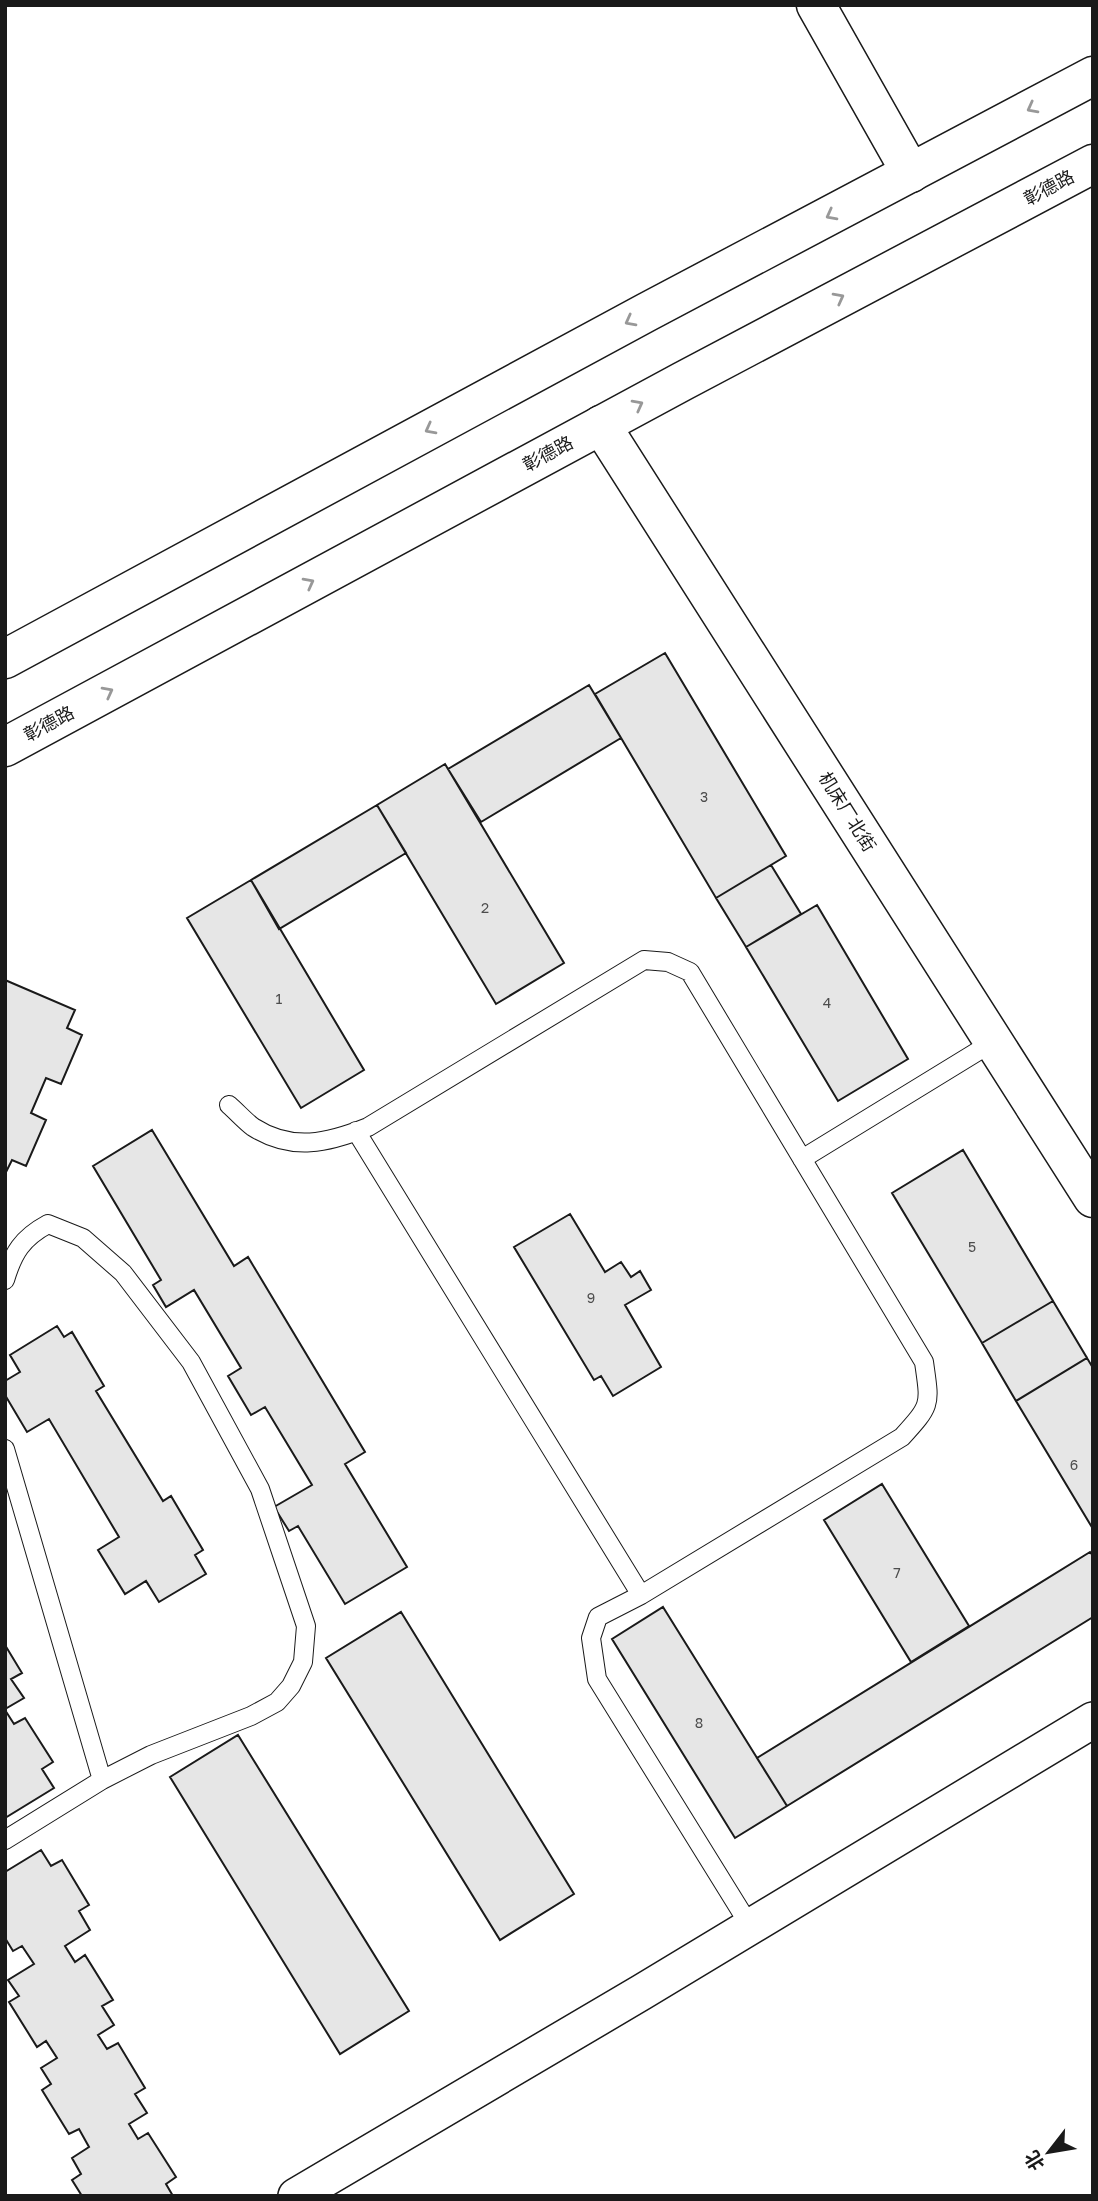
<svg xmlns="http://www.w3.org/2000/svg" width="1098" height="2201" font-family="'Golos Text','Noto Sans SC',sans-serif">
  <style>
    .building { fill: #e6e6e6; stroke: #1a1a1a; stroke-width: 2 }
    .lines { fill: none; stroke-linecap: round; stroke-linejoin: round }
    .service-casing { stroke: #1a1a1a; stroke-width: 20 }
    .minor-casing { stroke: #1a1a1a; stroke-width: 38 }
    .tertiary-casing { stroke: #1a1a1a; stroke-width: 41 }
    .primary-casing { stroke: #1a1a1a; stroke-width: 41 }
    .service { stroke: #fff; stroke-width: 18 }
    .minor { stroke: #fff; stroke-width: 35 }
    .tertiary { stroke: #fff; stroke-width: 38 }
    .primary { stroke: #fff; stroke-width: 38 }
    .oneway { stroke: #989898 }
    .labels { text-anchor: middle; stroke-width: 5; stroke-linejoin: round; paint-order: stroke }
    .number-label { font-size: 14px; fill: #4d4d4d }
    .street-label { font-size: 18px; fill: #1a1a1a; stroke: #fff }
  </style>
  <rect width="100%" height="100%" fill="#fff"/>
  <path class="building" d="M665,653L786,856L716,898L595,694Z
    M589,685L621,738L481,822L448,769Z
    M445,764L564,963L496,1004L377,805Z
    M377,805L406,853L279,929L251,880Z
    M771,865L801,914L746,947L716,898Z
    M251,880L364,1070L301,1108L187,918Z
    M817,905L908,1059L838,1101L746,947Z
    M5,980L75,1010L67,1028L82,1035L61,1084L46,1078L31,1113L46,1120L26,1166L12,1160L5,1174Z
    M152,1130L234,1266L248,1257L365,1452L345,1464L407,1567L345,1604L298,1526L289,1531L274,1507L312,1485L265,1407L251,1415L228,1376L241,1368L194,1290L166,1307L153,1285L161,1280L93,1166Z
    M963,1150L1053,1301L982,1343L892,1193Z
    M570,1214L605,1272L621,1262L631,1277L640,1271L651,1290L625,1305L661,1367L613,1396L601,1376L594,1380L514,1247Z
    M1053,1301L1087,1358L1016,1401L982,1343Z
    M57,1326L64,1337L72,1332L104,1386L96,1391L163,1501L171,1496L203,1550L195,1555L206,1574L159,1602L146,1581L125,1594L98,1550L119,1537L49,1419L27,1432L5,1395V1381L20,1372L10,1355Z
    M1087,1358L1093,1368V1529L1016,1401Z
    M882,1484L969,1626L911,1662L824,1520Z
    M1090,1552L1093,1556V1617L787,1806L757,1758Z
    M663,1607L787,1806L735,1838L612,1639Z
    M401,1612L574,1894L500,1940L326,1658Z
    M5,1645L22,1673L11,1679L24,1698L5,1709Z
    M5,1710L14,1724L25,1718L53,1762L42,1769L54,1788L5,1818Z
    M238,1735L409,2011L340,2054L170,1777Z
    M41,1850L51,1866L62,1860L89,1905L79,1911L90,1930L65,1946L75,1962L85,1955L113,2000L102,2006L114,2025L98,2035L107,2049L118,2043L145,2088L135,2094L147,2113L129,2124L138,2139L148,2133L176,2177L166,2184L173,2196H82L72,2180L81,2174L72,2158L89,2147L79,2129L69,2134L42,2090L51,2084L41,2068L57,2058L46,2041L37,2047L9,2002L19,1996L8,1980L34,1964L22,1946L13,1951L5,1938V1872Z"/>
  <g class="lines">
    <defs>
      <path id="service" d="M229,1105C237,1112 245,1121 253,1127C292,1152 328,1143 368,1127L644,960L668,962L690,972L924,1362C930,1405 932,1404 902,1437L641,1595L598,1617L591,1638L597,1679L750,1926
        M356,1131L641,1595
        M802,1159L993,1042
        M5,1280C13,1253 22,1238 48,1224L83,1238L123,1273L191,1362L260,1489L306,1626L303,1662L291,1686L277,1702L251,1716L151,1755L102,1780L5,1840
        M5,1449L102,1780"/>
      <path id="minor" d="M296,2196L642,1992L1093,1720"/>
      <path id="tertiary" d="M816,5L911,173
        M601,425L1093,1198"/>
      <path id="primary" d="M5,659L647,312L1093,76
        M5,747L683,381L1093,164"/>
    </defs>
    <use href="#service" class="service-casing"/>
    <use href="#minor" class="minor-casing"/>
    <use href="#tertiary" class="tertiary-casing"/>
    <use href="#primary" class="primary-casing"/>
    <use href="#service" class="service"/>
    <use href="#minor" class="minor"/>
    <use href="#tertiary" class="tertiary"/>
    <use href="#primary" class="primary"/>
  </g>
  <defs><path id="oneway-chevron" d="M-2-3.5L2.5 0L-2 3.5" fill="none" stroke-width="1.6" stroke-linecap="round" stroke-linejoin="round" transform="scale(1.75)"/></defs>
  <g class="oneway">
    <use href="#oneway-chevron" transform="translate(1032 108) rotate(152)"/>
    <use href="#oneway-chevron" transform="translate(831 215) rotate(152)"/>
    <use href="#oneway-chevron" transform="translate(839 298) rotate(-28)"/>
    <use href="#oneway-chevron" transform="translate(630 321) rotate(152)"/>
    <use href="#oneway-chevron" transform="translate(638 405) rotate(-28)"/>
    <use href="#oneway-chevron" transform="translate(430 429) rotate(152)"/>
    <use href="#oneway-chevron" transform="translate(309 583) rotate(-28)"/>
    <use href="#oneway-chevron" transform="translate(108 692) rotate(-28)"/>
  </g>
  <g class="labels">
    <g class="number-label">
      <text x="704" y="802">3</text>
      <text x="485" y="913">2</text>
      <text x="279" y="1004">1</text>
      <text x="827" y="1008">4</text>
      <text x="972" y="1252">5</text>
      <text x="591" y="1303">9</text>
      <text x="1074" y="1470">6</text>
      <text x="897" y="1578">7</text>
      <text x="699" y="1728">8</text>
    </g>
    <g class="street-label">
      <text transform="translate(1049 188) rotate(-28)" y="6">彰德路</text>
      <text transform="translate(548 454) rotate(-28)" y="6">彰德路</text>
      <text transform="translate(49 724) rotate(-28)" y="6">彰德路</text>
      <text transform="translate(847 812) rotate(58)" y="6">机床厂北街</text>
    </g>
  </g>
  <rect width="1098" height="2201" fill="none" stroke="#1a1a1a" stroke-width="14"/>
  <g transform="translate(1049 2152) rotate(239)" stroke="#ffffff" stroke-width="5" paint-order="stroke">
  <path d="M0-5L12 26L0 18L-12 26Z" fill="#1a1a1a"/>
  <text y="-10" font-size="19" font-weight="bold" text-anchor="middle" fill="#1a1a1a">北</text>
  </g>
</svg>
